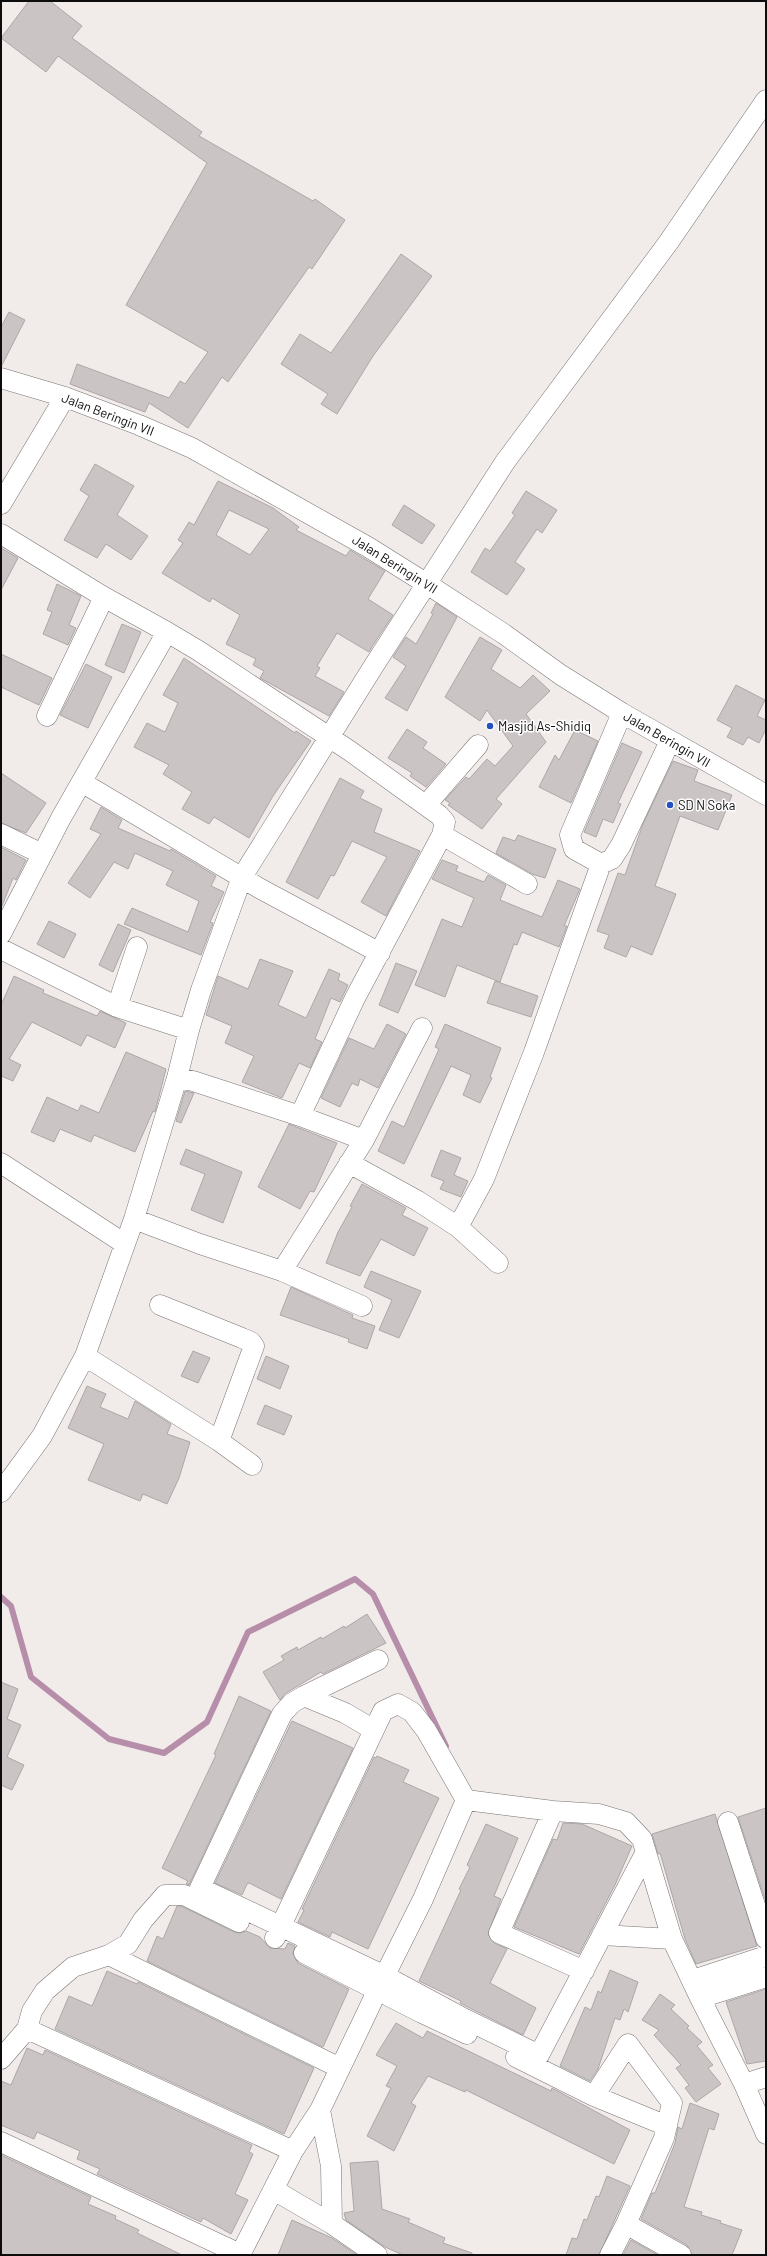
<svg xmlns="http://www.w3.org/2000/svg" width="767" height="2256" font-family="Barlow,sans-serif">
  <style>
    .lines { fill: none; stroke-linecap: round; stroke-linejoin: round }
    .stream { stroke: #b78ea9; stroke-width: 6 }
    .building { fill: #cac4c5; stroke: #ada7a8; fill-rule: evenodd }
    .street-casing { stroke: #7a7473; stroke-width: 21 }
    .street { stroke: #fff; stroke-width: 20 }
    .poi-dot { fill: #2252bf; stroke: #fff; stroke-width: 1.5 }
    .labels { text-anchor: middle; stroke-width: 3; stroke-linejoin: round; paint-order: stroke }
    .street-label { font-size: 13px; fill: #0d0b0b; stroke: #fff }
    .poi-label { font-size: 13px; fill: #0d0b0b; stroke: #fff; text-anchor: start }
  </style>
  <rect width="100%" height="100%" fill="#f1ebea"/>
  <g class="lines">
    <path class="stream" d="M1,1597L11,1606L31,1677L109,1739L164,1753L207,1722L248,1632L355,1579L373,1594L446,1746"/>
  </g>
  <path class="building" d="M29,1H50L82,26L72,38L202,132L199,136L313,201L315,199L345,220L312,269L309,267L228,382L222,377L188,428L149,403L145,412L70,384L77,364L169,398L180,381L185,384L208,352L126,305L207,163L58,56L46,72L1,38Z
    M401,254L432,276L373,356L337,414L321,404L328,394L281,364L300,334L331,353Z
    M9,312L25,320L1,367V327Z
    M95,464L134,486L117,515L148,536L131,560L106,544L97,558L64,540L89,496L80,490Z
    M218,481L273,508L299,527L296,530L346,556L350,550L385,571L368,599L393,615L373,645L369,652L337,633L317,666L320,668L315,676L344,692L329,716L260,678L264,671L253,665L256,659L226,644L240,615L212,598L210,602L162,573L183,543L178,540L189,522L194,525ZM229,510L269,529L250,555L216,535Z
    M526,491L557,510L542,533L537,529L515,562L525,569L507,595L471,572L485,548L490,551L515,515L512,513Z
    M404,505L435,525L422,544L392,525Z
    M1,548L18,558L1,590Z
    M57,584L81,596L69,625L76,628L68,645L43,634L52,612L47,610Z
    M436,603L457,617L407,711L385,698L406,666L393,657L406,637L416,644L433,614L431,613Z
    M122,624L141,632L124,673L105,665Z
    M480,637L502,650L491,669L520,688L533,675L550,691L526,714L546,742L496,799L502,804L482,829L448,805L450,803L445,800L466,777L469,779L487,759L495,766L513,746L487,710L480,721L445,697Z
    M1,654L52,678L39,705L1,687Z
    M184,658L295,733L296,731L311,741L273,796L249,838L214,817L209,824L182,809L192,792L163,774L169,765L134,747L147,723L165,732L178,703L163,695Z
    M86,664L112,677L88,728L60,715Z
    M736,685L765,700L757,716L766,720V729L759,743L748,737L743,745L727,737L732,728L717,720Z
    M407,729L427,742L423,748L446,764L426,787L410,776L412,773L388,758Z
    M575,730L598,741L571,803L539,787L555,755L559,760Z
    M622,743L642,752L618,803L621,804L613,823L603,819L596,837L584,832Z
    M673,761L698,770L694,781L732,795L718,830L680,816L655,886L676,894L666,920L652,955L631,946L626,957L604,948L609,935L597,931L618,873L625,875L643,824Z
    M1,773L46,803L26,833L1,823Z
    M340,778L364,791L360,798L382,809L374,832L420,851L386,916L361,902L387,857L352,841L334,876L331,875L318,899L286,882Z
    M101,807L122,820L118,828L170,851L171,849L216,876L211,886L224,892L210,922L213,923L201,955L124,924L132,908L188,932L199,901L166,885L173,871L135,853L128,869L114,862L90,898L68,883L101,834L90,829Z
    M518,835L556,849L545,878L532,874L496,853L503,837L515,841Z
    M1,847L26,860L16,880L13,878L2,906Z
    M442,860L458,866L456,871L484,882L488,875L506,885L500,900L542,917L558,880L580,889L564,926H567L559,947L522,932L517,945L514,944L500,982L457,965L445,997L415,985L442,919L462,927L474,898L432,879Z
    M49,921L76,934L64,958L37,944Z
    M118,924L131,930L113,972L99,965Z
    M260,959L293,971L278,1005L306,1018L329,969L340,974L338,980L348,985L340,1002L331,998L315,1039L322,1042L310,1068L299,1063L282,1098L242,1082L254,1056L225,1043L232,1026L206,1015L218,976L248,989Z
    M396,963L417,971L398,1013L379,1005Z
    M14,976L44,990L43,993L97,1016L100,1011L126,1023L115,1048L87,1035L81,1046L32,1022L9,1059L21,1065L13,1081L1,1076V1005Z
    M495,981L538,996L531,1017L487,1003Z
    M387,1024L406,1034L378,1088L360,1079L358,1086L352,1083L340,1107L321,1098L349,1038L374,1049Z
    M445,1024L501,1048L490,1077L492,1078L480,1103L463,1095L471,1075L451,1066L404,1164L378,1151L392,1121L404,1127L439,1049L435,1047Z
    M126,1052L166,1069L155,1112L153,1111L135,1152L94,1135L91,1142L60,1129L54,1142L31,1132L47,1097L78,1111L81,1105L99,1113Z
    M185,1091L194,1093L181,1123L176,1121Z
    M289,1124L337,1143L314,1192L310,1191L300,1209L258,1187Z
    M186,1149L242,1172L223,1223L191,1210L205,1174L180,1164Z
    M441,1150L461,1158L454,1175L468,1181L461,1197L440,1189L444,1181L431,1176Z
    M362,1184L406,1208L402,1215L428,1228L414,1256L381,1239L360,1276L326,1263L338,1232L352,1207L350,1206Z
    M371,1271L421,1291L399,1338L379,1330L392,1300L364,1287Z
    M291,1287L353,1315L352,1318L375,1326L367,1349L348,1342L349,1339L280,1315Z
    M193,1351L210,1358L198,1383L181,1376Z
    M266,1356L289,1366L280,1389L257,1379Z
    M87,1386L106,1394L100,1407L128,1419L135,1401L171,1424L167,1434L190,1442L179,1478L167,1504L143,1494L140,1501L88,1480L104,1444L68,1428Z
    M265,1405L292,1416L284,1435L257,1424Z
    M367,1614L386,1643L323,1674L321,1672L286,1693L280,1700L263,1672L284,1660L281,1656L297,1647L298,1650L321,1637L322,1639L344,1626L345,1628Z
    M1,1682L18,1689L7,1719L21,1725L7,1757L24,1765L12,1790L1,1785Z
    M239,1696L271,1711L189,1885L186,1884L188,1881L162,1868L216,1755L214,1754Z
    M292,1721L353,1748L281,1899L249,1883L247,1884L242,1895L215,1883Z
    M377,1756L409,1770L403,1782L439,1798L368,1949L332,1932L330,1937L298,1922L304,1910L302,1909L374,1757L376,1758Z
    M766,1808V1902L738,1817Z
    M715,1814L757,1946L696,1964L685,1939L660,1853L658,1854L652,1834Z
    M563,1823L582,1824L632,1846L615,1885L579,1954L514,1927L553,1839L557,1840Z
    M486,1824L518,1838L494,1896L501,1899L488,1934L494,1943L507,1949L490,1983L536,2008L523,2035L460,2003L461,2001L419,1981L461,1890L459,1889L470,1867L467,1865Z
    M177,1906H181L234,1932L240,1933L246,1931L260,1937L270,1948L285,1949L288,1943L295,1946L293,1954L298,1963L349,1989L323,2047L147,1961L157,1936L163,1939Z
    M610,1970L638,1982L628,2012L624,2009L620,2020L615,2018L598,2069L590,2081L560,2066L585,2007L591,2010L598,1991L601,1993Z
    M107,1971L137,1984L138,1982L314,2068L284,2134L55,2029L69,1996L92,2006Z
    M766,1989V2061L747,2064L726,2002Z
    M660,1994L675,2005L671,2009L689,2026L687,2028L702,2042L697,2046L713,2065L708,2068L721,2084L696,2102L685,2088L689,2085L676,2068L681,2065L654,2035L659,2030L642,2020Z
    M396,2023L423,2038L427,2031L551,2091L552,2088L630,2130L614,2164L466,2090L465,2092L428,2076L411,2103L416,2106L394,2151L367,2136L391,2088L386,2086L397,2066L376,2055Z
    M27,2048L43,2055L45,2050L252,2145L249,2152L253,2154L235,2194L248,2200L231,2234L203,2218L201,2222L97,2174L100,2169L77,2159L80,2151L37,2132L34,2139L1,2125V2081L11,2085Z
    M690,2103L719,2114L714,2130L709,2128L684,2207L702,2212L701,2215L721,2221L720,2223L742,2230L732,2255H692L687,2245L641,2219L652,2193H655L675,2143L678,2127L682,2129Z
    M1,2155L91,2197L88,2204L116,2216L115,2219L139,2230L137,2233L182,2255H1Z
    M378,2161L382,2209L410,2219L408,2222L445,2238L443,2243L472,2253V2255H403L385,2247L346,2220L344,2213L354,2211L350,2163Z
    M607,2176L630,2186L599,2255H566L572,2238L577,2239L584,2219L587,2220L596,2196L599,2197Z
    M292,2220L332,2238L357,2255H278Z
    M631,2240L658,2255H623Z"/>
  <g class="lines">
    <defs>
      <path id="street" d="M1,378L65,397L139,425L192,448L368,547L427,584L504,634L561,675L622,713L766,795
        M1,504L65,397
        M1,534L104,597L167,632
        M47,716L104,597
        M83,783L259,888L380,953
        M426,805L478,745
        M1,834L42,854
        M442,835L527,884
        M601,864L574,849L570,835L622,713
        M1,934L61,818L167,632L199,651L350,751L439,815L445,822L442,835L355,998L300,1116L193,1081L177,1078
        M137,947L117,1007L189,1030
        M1,949L117,1007
        M300,1116L364,1140
        M1,1163L125,1244
        M349,1163L418,1201L458,1227L484,1179L534,1052L601,864L612,859L621,845L670,741
        M134,1219L200,1244L282,1271L362,1306
        M458,1227L498,1263
        M282,1271L364,1140L422,1028
        M160,1305L242,1338L251,1342L254,1346L219,1441
        M85,1356L219,1441L252,1465
        M1,1492L42,1436L85,1356L134,1219L177,1078L189,1030L201,990L242,877L373,667L505,462L668,243L766,100
        M304,1696L378,1660
        M553,1811L499,1933L584,1971
        M728,1822L766,1939
        M646,1852L539,2055L465,2019L385,1976L200,1888L282,1714L292,1703L304,1696L345,1713L374,1730L383,1711L398,1704L412,1712L426,1730L466,1800L553,1811L599,1814L626,1822L642,1839L672,1939L700,1998L744,2084L766,2134
        M602,1935L672,1939
        M275,1938L374,1730
        M304,1953L422,2013L467,2034
        M109,1955L340,2068
        M693,1980L766,1956
        M700,1998L766,1977
        M27,2029L293,2151
        M516,2057L594,2096L667,2126
        M1,2059L27,2029L32,2011L45,1991L73,1967L109,1955L128,1944L143,1920L165,1895H184L239,1922
        M744,2084L766,2077
        M594,2096L628,2044L672,2103L664,2138L626,2224L610,2255
        M320,2110L331,2166L332,2224L377,2255
        M1,2142L240,2254
        M274,2190L332,2224
        M626,2224L681,2255
        M240,2255L293,2151L320,2110L361,2025L378,1989L423,1899L466,1800"/>
    </defs>
    <use href="#street" class="street-casing"/>
    <use href="#street" class="street"/>
  </g>
  <g class="poi-dot">
    <circle cx="490" cy="726" r="4"/>
    <circle cx="670" cy="805" r="4"/>
  </g>
  <g class="labels">
    <g class="street-label">
      <text transform="translate(108 414) rotate(21)" y="5">Jalan Beringin VII</text>
      <text transform="translate(395 564) rotate(32)" y="5">Jalan Beringin VII</text>
      <text transform="translate(667 739) rotate(30)" y="5">Jalan Beringin VII</text>
    </g>
    <g class="poi-label">
      <text x="498" y="731">Masjid As-Shidiq</text>
      <text x="678" y="810">SD N Soka</text>
    </g>
  </g>
  <rect width="767" height="2256" fill="none" stroke="#0d0b0b" stroke-width="4"/>
</svg>
